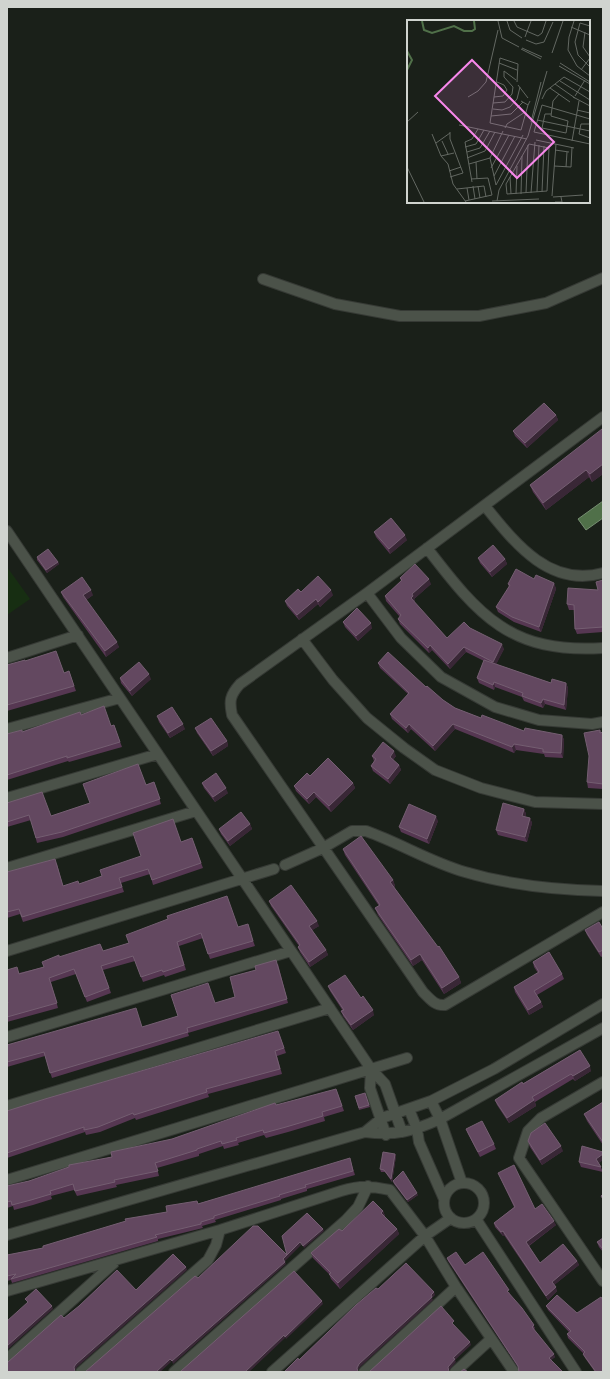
<svg xmlns="http://www.w3.org/2000/svg" width="610" height="1379" font-family="Overpass,sans-serif">
  <style>
    .green { fill: #172e12 }
    .water { fill: #507049; stroke: #768e71 }
    .lines { fill: none; stroke-linecap: round; stroke-linejoin: round }
    .street-casing { stroke: #363a35; stroke-width: 12 }
    .street { stroke: #4b5249; stroke-width: 10 }
    .wall { fill: #563752 }
    .shaded-wall { fill: #392736 }
    .building { fill: #634860; stroke: #745e71 }
    .inset-river { fill: none; stroke: #507049; stroke-width: 2 }
    .inset-road { fill: none; stroke: #636862; stroke-width: 1 }
    .view { fill: #f888eb; fill-opacity: 0.15; stroke: #f888eb; stroke-width: 2 }
    .inset-edge { fill: none; stroke: #d0d4cf; stroke-width: 2 }
  </style>
  <rect width="100%" height="100%" fill="#1a2019"/>
  <path class="green" d="M7,567L30,599L7,615Z"/>
  <path class="water" d="M603,501V518L586,530L578,519Z"/>
  <g class="lines">
    <defs>
      <path id="street" d="M263,279L335,304L400,316H479L546,303L603,278
        M603,417L367,593L240,684C230,695 229,701 232,715L423,992C430,999 435,1006 445,1005L603,912
        M485,506C514,542 549,588 603,573
        M7,531L371,1069L385,1084L402,1132
        M427,548C479,616 511,654 603,648
        M367,593L401,638L441,677L495,707L539,720L592,724L603,722
        M302,639L333,680L367,718L404,748L435,770L481,788L535,802L603,804
        M7,658L78,635
        M7,729L120,698
        M7,798L158,754
        M285,865L323,848L352,831H366C400,843 430,862 465,872C509,885 557,890 603,891
        M7,868L196,811
        M7,951L274,869
        M7,1037L291,951
        M371,1069L370,1088L386,1135
        M603,1082L541,1118L528,1131L519,1158L603,1281
        M431,1101L440,1119L462,1183
        M7,1106L330,1008
        M409,1109L417,1129L419,1142L444,1199
        M365,1132L382,1118L431,1101L494,1069L603,1004
        M7,1180L407,1058
        M444 1203a20 20 0 1 1 40 0a20 20 0 1 1-40 0Z
        M476,1219L576,1372
        M7,1235L365,1132C395,1136 414,1131 440,1119L603,1028
        M7,1291L220,1230L341,1191C361,1185 370,1186 390,1190L425,1236L456,1287L514,1372
        M7,1359L114,1263
        M81,1372L208,1260L216,1245L220,1230
        M174,1372L346,1220L358,1207L368,1186
        M272,1372L425,1236L451,1218
        M364,1372L456,1287
        M455,1372L491,1339"/>
    </defs>
    <use href="#street" class="street-casing"/>
    <use href="#street" class="street"/>
  </g>
  <path class="wall" d="M556,415L558,420L527,448L515,436L513,431Z
    M603,431V474L592,482L589,477L546,510L533,492L530,485Z
    M374,532L407,540L390,554L376,537Z
    M37,557L58,562L59,564L47,573L37,560Z
    M478,558L505,559L507,564L492,577L480,563Z
    M400,578L431,584L414,599L415,601L414,602L447,638L470,628L504,649L496,664L551,683H566L568,688L566,710L545,704L543,708L524,701L522,697L495,687L494,690L479,683L477,678L484,661L466,652L450,669L432,650L429,653L400,624L398,619L400,617L386,601L385,596L401,581Z
    M534,579L554,583L556,589L541,632L514,622L498,612L496,607L509,587L508,584Z
    M603,580V632L577,634L575,629L574,610H569L567,604L598,590Z
    M61,592L93,595L86,600L119,647L106,657L63,597Z
    M333,595L320,607L318,604L299,620L287,606L285,601Z
    M343,622L372,628L358,641L345,627Z
    M25,661L64,673L69,671L76,691L7,711V665Z
    M378,663L426,687L443,700L455,708L481,718L524,731L562,735L564,740L563,758L545,757L544,754L516,750L514,753L455,729L435,751L411,729L408,733L392,719L390,714L408,694L380,668Z
    M120,678L151,679L132,696L121,683Z
    M81,715L111,726L114,725L122,747L69,762L68,761L7,780V734L22,732Z
    M157,716L185,729L170,738L159,722Z
    M195,728L227,741L228,746L213,756L197,733Z
    M600,730L601,733L603,732V789L588,788L587,782Z
    M372,756H396L393,760L399,765L401,770L390,784L373,771L371,766L374,761Z
    M310,776L353,783L355,788L331,812L316,797L309,804L296,791L294,786Z
    M154,782L161,804L63,837L37,843L31,820L7,827V803L51,816Z
    M202,783L228,793L215,802L204,788Z
    M524,809L526,814L525,817L530,818L532,823L527,842L498,835L496,830Z
    M438,821L429,844L401,832L399,827Z
    M250,824L252,829L230,846L221,834L219,829Z
    M192,838L203,868L153,885L150,874L121,883L124,892L23,922L20,914L7,918V872L57,864L63,886L79,884L102,876L181,842Z
    M343,849L393,880L395,886L394,887L459,977L461,983L444,994L422,960L413,966L378,915L375,908L379,906L345,855Z
    M269,901L319,926L312,930L326,950L328,955L310,967L300,952L298,947L299,946L271,906Z
    M238,927L249,929L255,946L210,959L203,938L179,946L186,970L165,977L164,975L143,982L135,961L103,970L111,993L87,1002L76,974L51,982L58,1008L7,1022L8,1024L7,1025V1003H8L19,973L44,967L59,957L103,951L129,943Z
    M603,929V956L601,957L587,935L585,930Z
    M533,962L562,974L564,979L537,995L541,1002L543,1007L529,1015L515,992L514,987L538,973L534,967Z
    M278,964L288,1003L188,1033L189,1036L52,1078L45,1056L7,1067V1045L143,1027L178,1016L215,1003L235,997Z
    M328,986L361,998L374,1015L353,1030L343,1016L341,1011H343L330,991Z
    M280,1036L286,1053L277,1056L282,1074L208,1094L209,1097L136,1120L135,1118L100,1132L86,1135L85,1132L7,1158V1111Z
    M580,1050L591,1071L575,1081L573,1079L535,1102L536,1106L509,1123L497,1105L495,1100Z
    M365,1093L370,1107L359,1110L355,1096Z
    M338,1094L344,1111L324,1117L325,1121L288,1132L266,1138L264,1135L238,1143L239,1145L224,1149L223,1146L199,1154V1156L157,1168L159,1176L116,1185L117,1187L77,1196L74,1190L51,1196L52,1199L33,1205L14,1210L13,1206L7,1208V1186L29,1181L172,1139L276,1105Z
    M603,1102V1145L587,1121L584,1114Z
    M466,1129L494,1144L496,1149L480,1157L468,1134Z
    M528,1141L563,1151L542,1165L530,1147Z
    M395,1154L396,1156L392,1182L385,1172H381L380,1169Z
    M351,1162L355,1175L307,1189V1191L281,1199V1200L215,1220L216,1222L202,1226L203,1228L158,1239V1241L12,1283L11,1280L7,1281V1255L43,1248L167,1212Z
    M579,1162L599,1163L603,1172L581,1167Z
    M498,1173L535,1209L556,1225L529,1246L540,1263L577,1261L579,1265L554,1285L557,1291L548,1300L504,1235L503,1236L495,1227L494,1223L514,1207Z
    M393,1181L418,1195L408,1202L394,1184Z
    M383,1211L385,1216H384L397,1229L399,1234L340,1289L331,1279L329,1274L313,1258L311,1253L342,1231Z
    M603,1238V1252L599,1247L597,1242Z
    M447,1258L465,1265L510,1293H509L535,1328L534,1329L555,1357L551,1360L518,1367L448,1261Z
    M557,1295L603,1372H595L585,1358L583,1354H584L568,1338L567,1334L569,1332L548,1310L546,1306Z"/>
  <path class="shaded-wall" d="M556,415L558,420L527,448L525,443Z
    M603,464V474L592,482L590,474Z
    M586,470L589,477L546,510L543,503Z
    M405,535L407,540L390,554L389,549Z
    M505,559L507,564L492,577L490,572Z
    M58,562L59,564L47,573L46,570Z
    M429,579L431,584L414,599L415,601L413,603L411,598L412,594Z
    M554,583L556,589L541,632L539,627Z
    M91,590L93,595L85,601L83,595Z
    M331,590L333,595L320,607L318,602Z
    M316,599L318,604L299,620L297,615Z
    M371,623L372,628L358,641L356,636Z
    M117,642L119,647L106,657L105,651Z
    M502,644L504,649L495,667L493,662Z
    M430,645L432,650L429,653L428,648Z
    M464,647L466,652L450,669L448,664Z
    M149,674L151,679L132,696L130,691Z
    M494,682L495,687L494,690L493,685Z
    M566,683L568,688L566,710L564,705Z
    M543,699L545,704L543,708L541,703Z
    M183,724L185,729L170,738L168,733Z
    M409,724L411,729L408,733L406,728Z
    M453,724L455,729L435,751L433,746Z
    M562,735L564,740L563,758L561,753Z
    M227,741L228,746L213,756L211,751Z
    M514,744L516,750L514,753L512,747Z
    M394,751L396,756L391,762L390,757Z
    M399,765L401,770L390,784L388,779Z
    M353,783L355,788L331,812L329,806Z
    M226,788L228,793L215,802L213,797Z
    M314,792L316,797L309,804L307,799Z
    M524,809L526,814L524,821L522,816Z
    M436,816L438,821L429,844L427,839Z
    M530,818L532,823L527,842L525,837Z
    M250,824L252,829L230,846L228,841Z
    M393,880L395,886L392,888L390,882Z
    M317,921L319,926L311,931L309,926Z
    M326,950L328,955L310,967L309,962Z
    M420,954L422,960L413,966L411,960Z
    M459,977L461,983L444,994L442,988Z
    M541,1002L543,1007L529,1015L528,1010Z
    M373,1010L374,1015L353,1030L351,1025Z
    M590,1066L591,1071L575,1081L573,1076Z
    M534,1100L536,1106L509,1123L507,1118Z
    M561,1146L563,1151L542,1165L540,1160Z
    M395,1154L396,1156L392,1182L391,1179Z
    M603,1154V1160L598,1164L596,1159Z
    M417,1193L418,1195L408,1202L407,1200Z
    M383,1211L385,1216L382,1218L381,1213Z
    M554,1221L556,1225L528,1246L526,1242Z
    M323,1229L324,1231L304,1248L303,1246Z
    M397,1229L399,1234L340,1289L338,1283Z
    M503,1231L504,1235L503,1236L501,1232Z
    M300,1242L301,1245L288,1258L287,1255Z
    M287,1255L288,1258L284,1262L283,1259Z
    M577,1261L579,1265L553,1286L552,1282Z
    M285,1262L286,1264L173,1364L172,1361Z
    M186,1267L187,1270L77,1367L75,1370V1372L74,1367L76,1364Z
    M556,1287L557,1291L548,1300L546,1296Z
    M434,1292L435,1295L432,1298L433,1300L360,1367L358,1370V1372L357,1368L359,1364Z
    M322,1301L323,1304L286,1339L285,1337Z
    M52,1306L53,1309L7,1350V1346Z
    M284,1335L285,1338L249,1372H245Z
    M470,1342L471,1345L455,1360L456,1362L449,1370V1372L448,1367L453,1358Z
    M554,1354L555,1357L550,1361L549,1358Z
    M170,1359L171,1362L160,1372H156Z"/>
  <path class="building" d="M544,403L556,415L525,443L513,431Z
    M602,429L603,431V464L590,474L586,470L543,503L530,485Z
    M391,518L405,535L389,549L374,532Z
    M493,545L505,559L490,572L478,558Z
    M48,549L58,562L46,570L37,557Z
    M415,564L429,579L412,594L413,596L411,598L447,638L464,622L470,628L502,644L493,662L464,647L448,664L430,645L428,648L398,619L401,615L385,596L402,580L400,578Z
    M516,569L534,579L536,575L554,583L539,627L512,617L496,607L510,585L508,584Z
    M318,576L331,590L318,602L316,599L297,615L285,601L298,589L301,592Z
    M82,577L91,590L83,595L117,642L105,651L61,592Z
    M603,580V627L575,629L574,605L567,604L568,588L598,590L596,582Z
    M357,608L371,623L356,636L343,622Z
    M56,651L64,673L69,671L74,686L7,705V665L25,660V661Z
    M388,652L426,687L427,686L443,700L455,708L481,718L482,715L524,731L525,728L562,735L561,753L543,752V749L514,744L512,747L453,724L433,746L409,724L406,728L390,714L409,693L378,663Z
    M484,660L551,683L552,679L566,683L564,705L543,699L541,703L522,696L523,693L494,682L493,685L477,678Z
    M139,662L149,674L130,691L120,678Z
    M104,706L111,726L114,725L120,742L67,758V756L7,775V734L22,730V732L80,712L81,715Z
    M172,707L183,724L168,733L157,716Z
    M211,718L227,741L211,751L195,728Z
    M600,730V733L603,732V784L587,782L589,756L584,733Z
    M383,742L394,751L390,757L399,765L388,779L371,766L376,759L372,756Z
    M328,758L353,783L329,806L314,792L307,799L294,786L307,773L310,776Z
    M138,764L146,785L154,782L160,799L62,832L36,838L29,815L7,822V803L42,792L51,816L90,803L83,784Z
    M216,773L226,788L213,797L202,783Z
    M503,803L524,809L522,816L530,818L525,837L496,830Z
    M409,804L436,816L427,839L399,827Z
    M241,812L250,824L228,841L219,829Z
    M173,819L181,842L192,838L201,863L152,880L148,869L119,878L122,887L22,917L19,909L7,912V872L55,859L63,886L78,881L79,884L102,876L100,870L141,856L133,833Z
    M361,836L393,880L390,882L438,947L439,946L459,977L442,988L420,954L411,960L375,908L380,905L343,849Z
    M291,885L317,921L309,926L326,950L309,962L298,947L300,945L269,901Z
    M227,896L238,927L248,924L253,941L208,954L201,933L177,942L184,965L163,972L162,970L141,977L133,956L101,966L109,988L85,997L74,969L49,978L57,1003L7,1017V1003H8L7,1000V970L17,967L19,974L44,967L42,962L59,955V957L100,944L103,951L129,943L126,935L168,919L167,916Z
    M599,922L603,929V950L599,952L585,930Z
    M549,952L562,974L534,991L541,1002L528,1010L514,987L539,972L533,962Z
    M276,960L287,999L187,1028L188,1032L50,1073L44,1052L7,1062V1045L136,1008L142,1027L178,1016L171,995L208,983L215,1003L235,997L230,977L256,970L255,966Z
    M345,975L361,998L363,996L373,1010L351,1025L341,1011L344,1010L328,986Z
    M278,1031L284,1048L275,1051L280,1069L206,1089L207,1092L134,1115L133,1113L98,1127L84,1130V1127L7,1153V1111L45,1099Z
    M580,1050L590,1066L573,1076L571,1074L532,1097L534,1100L507,1118L495,1100L522,1082L523,1084Z
    M336,1089L342,1106L322,1112L323,1116L286,1127L264,1133L263,1130L236,1138L237,1140L222,1144L221,1141L197,1149V1150L155,1163L158,1171L114,1180L115,1182L75,1191L73,1184L50,1191L51,1194L31,1200L12,1205L11,1201L7,1202V1186L29,1181L69,1167V1165L112,1157L111,1152L172,1139L275,1103L276,1105Z
    M365,1093L369,1105L359,1108L355,1096Z
    M603,1102V1142L584,1114Z
    M482,1121L494,1144L478,1152L466,1129Z
    M545,1123L561,1146L540,1160L528,1141L531,1133Z
    M582,1146L603,1152V1154L596,1159L601,1167L579,1162Z
    M383,1152L395,1154L391,1179L384,1170L380,1169Z
    M350,1158L353,1171L305,1185L306,1187L279,1195L280,1196L214,1216V1218L201,1222V1224L155,1235L157,1237L11,1279L16,1274L7,1276V1255L43,1248V1246L126,1221L125,1219L167,1212L166,1206L197,1201L198,1204Z
    M514,1165L535,1209L542,1204L554,1221L526,1242L540,1263L563,1244L577,1261L552,1282L556,1287L546,1296L503,1231L501,1232L494,1223L515,1207L498,1173Z
    M403,1171L417,1193L407,1200L393,1181Z
    M603,1194V1199L601,1196Z
    M373,1201L383,1211L381,1213L397,1229L338,1283L329,1274L331,1273L311,1253L339,1229L342,1231Z
    M307,1213L323,1229L303,1246L300,1242L287,1255L282,1236Z
    M253,1226H258L287,1255L283,1259L285,1262L172,1361L170,1359L156,1372H85L195,1276L198,1278Z
    M603,1238V1249L597,1242Z
    M456,1252L465,1265L483,1252L509,1290L507,1291L522,1308L534,1325L532,1327L554,1354L549,1358L563,1372H519L518,1366L447,1258Z
    M173,1254L186,1267L76,1364L74,1367L75,1372H7V1362H8L61,1315L64,1318L79,1306L117,1270L136,1290Z
    M406,1263L434,1292L431,1295L432,1297L359,1364L357,1368L358,1372H284L298,1358L299,1360L356,1305L376,1288L378,1289Z
    M294,1271L322,1301L285,1337L284,1335L245,1372H183L181,1371Z
    M36,1289L52,1306L7,1346V1321L28,1302L25,1299Z
    M557,1295L577,1313L601,1297L603,1300V1372H596L583,1354L585,1352L567,1334L571,1331L546,1306Z
    M441,1306L454,1321L452,1323L470,1342L453,1358L455,1359L448,1367L449,1372H369Z
    M464,1369L468,1372H460Z"/>
  <g transform="translate(407 20)">
    <rect width="183" height="183" fill="#1a2019"/>
    <path class="inset-river" d="M15,1L17,10L25,13L47,6L57,11H65L68,9L67,1M0,31L5,40L0,50"/>
    <path class="inset-road" d="M91,1L95,18L112,27M100,1L103,10L115,18M107,1L110,7L131,16L135,13L139,1M167,1L162,17L161,30L170,46L183,56M183,6L173,3L168,22L171,35L183,47M164,7L183,15M178,12L176,27L183,37M118,17L124,1M119,20L129,24L137,22L146,2M115,28L135,37M114,29L134,39M145,33L156,1M92,43L110,50M153,43L183,62M152,46L183,64M174,50L183,38M153,61L183,80M110,62L111,44L93,38L83,103L114,110L121,85M148,64L168,78L166,77M111,65L121,78M143,68L163,82M168,76L178,60M61,77L71,71L79,62L91,10M87,77L96,76L100,70L97,65L90,62M168,78L183,86M135,79L139,71L157,57L183,72M114,81L121,85L123,81M86,83L98,82L105,74L106,67L97,57V51L109,60M86,89L95,90L103,87L110,79L113,67M170,90L183,93M144,94H138L135,108L159,113L161,101L144,96L146,81L152,74M84,96L104,94L116,82M183,99L135,85L127,112L183,124M130,100L183,111M0,102L11,92M124,102L134,62M183,104H174L172,114L183,118M52,105L120,119M98,108L100,104L118,92M43,112V119L56,153L43,157M25,114L34,136L41,144L46,164L59,182M129,120L167,128M35,121L41,134M165,121L172,81M29,123L43,113M122,124L142,128L140,171L100,174L99,164ZM58,127L69,124L77,110M148,130L162,132M60,132L73,128L83,111M34,136L47,133M60,138L78,131L88,112M83,138L89,165L116,115M69,142L70,159M62,144L83,138L96,111M147,146L164,147L165,127M0,147L17,182M159,147L160,132M84,148L102,115M42,151L54,147M87,156L108,116M103,157L104,174M65,162L58,122L65,119L71,109M66,166L68,179M71,166L73,178M60,168L62,180M50,169L77,166L79,177M130,172L132,125M135,172L137,126M119,173L121,125M124,173L128,122M109,174L110,146M114,174L115,136M145,176L149,124M146,177L176,175M58,181L85,175L81,158L64,159M85,181L132,179M90,181L92,170L121,116L140,51M148,182H155L154,177"/>
    <path class="view" d="M65,40L147,122L110,158L28,76Z"/>
    <rect width="183" height="183" class="inset-edge"/>
  </g>
  <rect width="610" height="1379" fill="none" stroke="#d0d4cf" stroke-width="16"/>
</svg>
